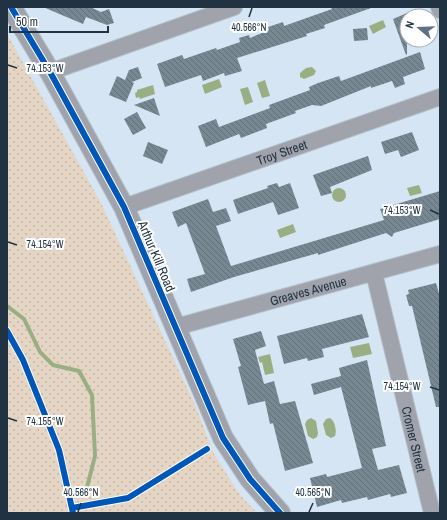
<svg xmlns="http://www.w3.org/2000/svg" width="447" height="520" font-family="'Archivo Narrow',sans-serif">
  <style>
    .park { fill: url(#park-dots) }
    .water { fill: #9aae83 }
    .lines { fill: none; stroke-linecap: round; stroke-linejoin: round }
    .stream { stroke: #9aae83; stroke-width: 4 }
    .building { fill: url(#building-back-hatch) }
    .minor-casing { stroke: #b4c1cd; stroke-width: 18 }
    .tertiary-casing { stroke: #b4c1cd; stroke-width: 22 }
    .path { stroke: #9fa4ad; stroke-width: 2.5; stroke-dasharray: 3 2; stroke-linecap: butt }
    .minor { stroke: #a0a3ac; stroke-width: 16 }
    .tertiary { stroke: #a0a3ac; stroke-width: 20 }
    .cycleway-casing { stroke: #fff; stroke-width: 8 }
    .cycleway { stroke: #0057b8; stroke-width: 6 }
    .ticks { fill: none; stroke: #213343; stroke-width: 1.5 }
    .labels { text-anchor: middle; stroke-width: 4; stroke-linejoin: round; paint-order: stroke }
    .street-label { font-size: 13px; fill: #213343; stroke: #fff }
    .ticks-label { font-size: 10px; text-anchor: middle; fill: #213343; stroke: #fff; stroke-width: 4; stroke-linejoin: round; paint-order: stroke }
  </style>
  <defs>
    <pattern id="park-dots" width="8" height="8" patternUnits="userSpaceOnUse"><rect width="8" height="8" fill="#e5d5c5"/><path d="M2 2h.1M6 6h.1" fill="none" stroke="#c4b7aa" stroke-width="1.8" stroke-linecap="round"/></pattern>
    <pattern id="building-back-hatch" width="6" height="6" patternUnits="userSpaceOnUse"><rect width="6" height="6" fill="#778892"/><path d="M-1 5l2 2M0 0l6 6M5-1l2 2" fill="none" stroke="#617079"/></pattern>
  </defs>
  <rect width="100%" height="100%" fill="#d6e5f3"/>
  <path class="park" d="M7,34L101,203L195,405L214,454L240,495L257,513H7Z"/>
  <path class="water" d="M383,20L386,27L373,34L369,26Z
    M312,67L316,71L314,75L304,79L300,77V73L306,68Z
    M219,79L222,87L205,94L202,85Z
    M265,80L270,96L262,98L257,83Z
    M153,85L155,94L140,99L139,97L136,98L135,93L137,92V90Z
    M248,87L253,102L245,105L240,89Z
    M419,185L422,193L410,196L407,188Z
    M332 195a7 7 0 1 1 14 0a7 7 0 1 1-14 0Z
    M293,224L296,232L280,238L277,230Z
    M369,343L372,354L353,358L350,347Z
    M270,354L274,373L265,375L262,362L260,363L258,357Z
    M311,418L316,421L318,433L317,437L313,439L308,436L305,424L307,420Z
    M330,418C335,421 337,431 335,436L331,438L326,435L323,424L326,419Z"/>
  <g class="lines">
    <path class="stream" d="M7,306L24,319L40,352L53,365L79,371L92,395L95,456L85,495"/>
  </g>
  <path class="building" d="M43,7H90L101,12L109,9L114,23L107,25L86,17L83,24Z
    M331,7H371V8L324,25L325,28L306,34L307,36L237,58L242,71L225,76L224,73L203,81L201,75L165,87L157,64L182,55L184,59L216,48L217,50L240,42L239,38L249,35L250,38L269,30L268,27L283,22L284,26L332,9Z
    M407,13V54L406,55L393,19Z
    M367,28L368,40L354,41L353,29Z
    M420,52L425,69L403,77L405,84L395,88L392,81L371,88V86L321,106L312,105L295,111L296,113L266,124L267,128L241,138L239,134L206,147L198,126L216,119L219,127L270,108L269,105L310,90L309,87L318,83L339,76L341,81Z
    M138,67L142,78L132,82L134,83L126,102L109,95L117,76L125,80L129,70Z
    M154,98L160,116L134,105Z
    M137,112L146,128L133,135L124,119Z
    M412,132L419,150L401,157L398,150L385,154L381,142Z
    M148,142L168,150L162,164L143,156Z
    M368,156L372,170L330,187L332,193L321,196L313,175Z
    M277,183L279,187L290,183L299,208L278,215L273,202L238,214L233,200L268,188L267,186Z
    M440,191V219L394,233L392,237L386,233L318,255V253L234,277L191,292L187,279L205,274L186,223L178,227L172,212L208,199L213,212L226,208L231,221L216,226L231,266L384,220L380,209Z
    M436,283L440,297V407H436L412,306H409L406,295L409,294L408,290Z
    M362,314L369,337L322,349L324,357L308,361L307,358L284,364L277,336Z
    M261,331L266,346L255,350L264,384L274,381L280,404L295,401L313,463L285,471L273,423L270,424L265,401L248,405L238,367L241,366L233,339Z
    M367,360L386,446L372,449L378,470L399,465L407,493L391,497L390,494L368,500L367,497L342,503L341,500L317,507L310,478L326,474L327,477L362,468L341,387L314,395L311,384L341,376L339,368Z"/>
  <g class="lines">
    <defs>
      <g id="minor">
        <path d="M439,7L440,10"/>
        <path d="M50,72L234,7"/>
        <path id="s1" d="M124,207L440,97"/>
        <path id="s2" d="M374,273L432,513"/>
        <path id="s3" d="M176,327L440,254"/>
      </g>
      <path id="tertiary" d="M11,7L50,72L124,207L223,438L250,479L280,513"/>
    </defs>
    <use href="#minor" class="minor-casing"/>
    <use href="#tertiary" class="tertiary-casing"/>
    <path class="path" d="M7,331L23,360L59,450L73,513
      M72,508L128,498L207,449"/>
    <use href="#minor" class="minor"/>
    <use href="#tertiary" class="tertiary"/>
    <defs>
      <path id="cycleway" d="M11,7L50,72L124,207L223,438L250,479L280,513
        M7,331L23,360L59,450L73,513
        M72,508L128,498L207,449"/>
    </defs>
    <use href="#cycleway" class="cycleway-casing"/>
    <use href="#cycleway" class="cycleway"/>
  </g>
  <path class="ticks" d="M249,17L252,8M8,65L17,68M430,210L439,214M8,242L17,245M430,387L439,390M8,418L17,421M78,512L81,503M309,512L313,503"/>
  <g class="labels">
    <g class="street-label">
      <text dy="5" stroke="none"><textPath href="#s1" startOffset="167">Troy Street</textPath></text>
      <text transform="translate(157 256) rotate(67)" y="5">Arthur Kill Road</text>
      <text dy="5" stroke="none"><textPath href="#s3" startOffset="137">Greaves Avenue</textPath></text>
      <text dy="5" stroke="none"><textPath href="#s2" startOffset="171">Cromer Street</textPath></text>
    </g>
  </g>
  <g class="ticks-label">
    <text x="249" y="31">40.566°N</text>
    <text x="45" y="72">74.153°W</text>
    <text x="402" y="214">74.153°W</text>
    <text x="45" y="248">74.154°W</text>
    <text x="402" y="390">74.154°W</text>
    <text x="45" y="425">74.155°W</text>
    <text x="81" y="496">40.566°N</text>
    <text x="313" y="496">40.565°N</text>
  </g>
  <rect width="447" height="520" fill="none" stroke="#213343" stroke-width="16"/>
  <g transform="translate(419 28) rotate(289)"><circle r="19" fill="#ffffff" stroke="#a6adb4"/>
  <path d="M0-3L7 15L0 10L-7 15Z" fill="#607181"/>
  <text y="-6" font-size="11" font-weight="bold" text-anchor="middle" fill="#213343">N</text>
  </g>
  <path d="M10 26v6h98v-6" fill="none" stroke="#213343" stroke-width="2"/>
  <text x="16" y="26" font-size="12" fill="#213343" stroke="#ffffff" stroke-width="3" paint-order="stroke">50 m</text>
</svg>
